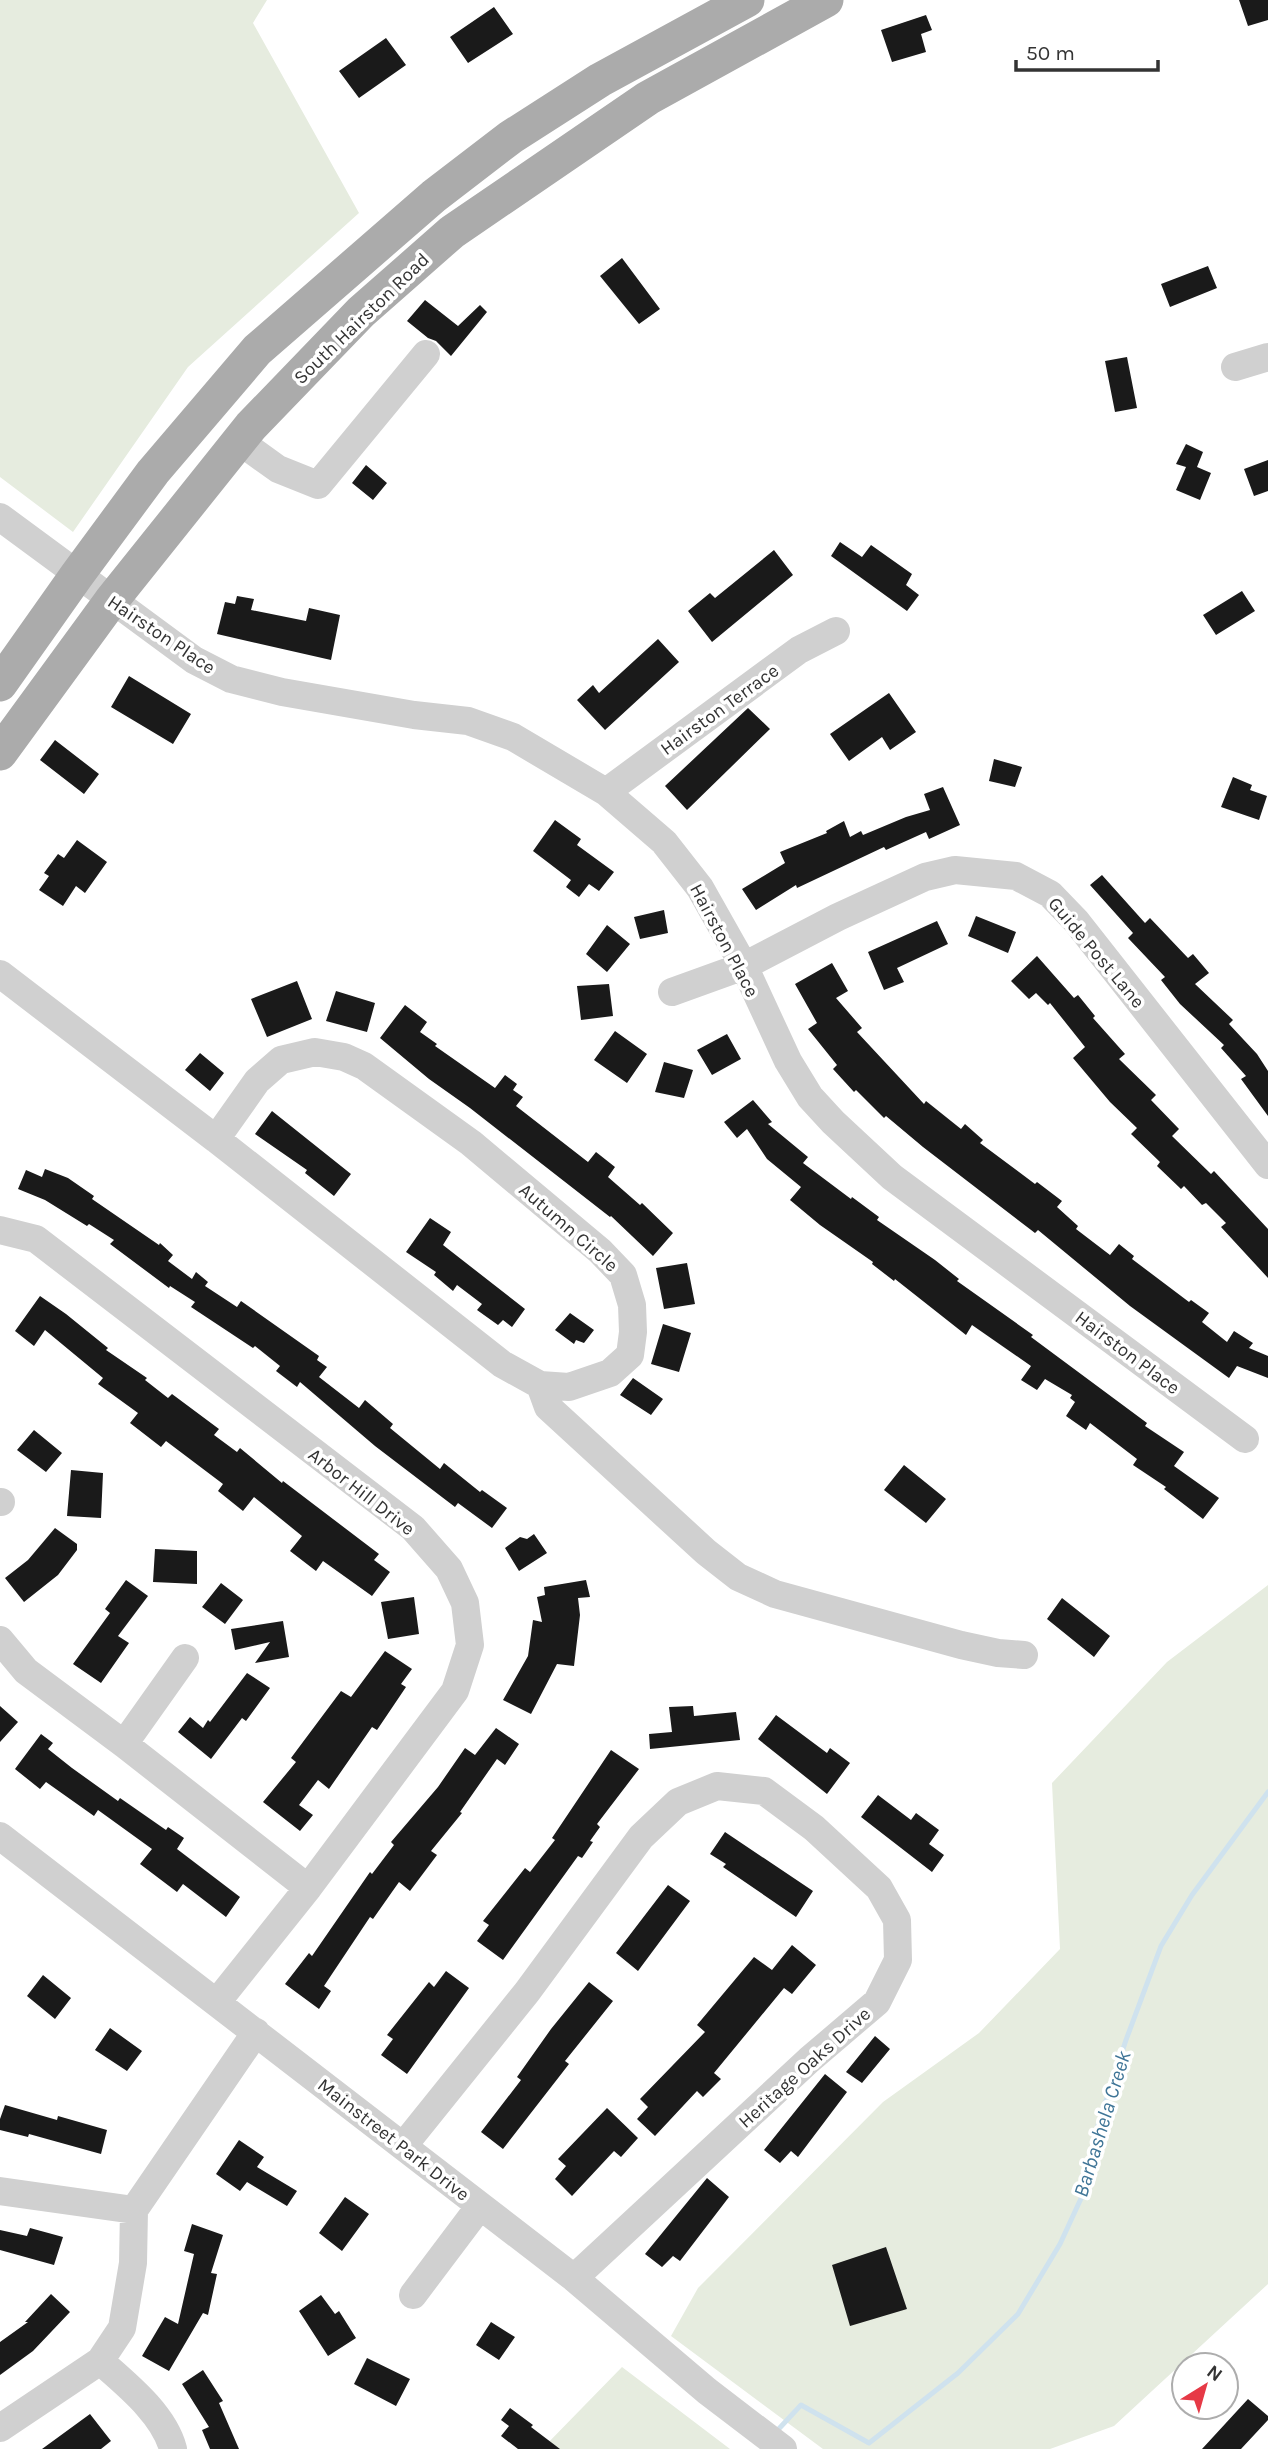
<svg xmlns="http://www.w3.org/2000/svg" width="1268" height="2449" font-family="Karla,sans-serif">
<style>
.green{fill:#e6ecdf}
.lines{fill:none;stroke-linecap:round;stroke-linejoin:round}
.stream{stroke:#cfe2ee;stroke-width:5}
.building{fill:#1a1a1a}
.minor{stroke:#d0d0d0;stroke-width:28}
.major{stroke:#ababab;stroke-width:35}
.labels{text-anchor:middle;stroke-width:7;stroke-linejoin:round;paint-order:stroke}
.street-label{font-size:19px;fill:#333;stroke:#fff}
.water-label{font-size:21px;font-style:italic;fill:#3f7597;stroke:#fff}
</style>
<rect width="100%" height="100%" fill="#fff"/>
<path class="green" d="M 0,0 L 267,0 L 253,23 L 359,213 L 188,367 L 73,532 L 0,477 Z
M 1268,1585 L 1268,2284 L 1114,2426 L 1050,2449 L 823,2449 L 671,2336 L 698,2288 L 883,2102 L 979,2033 L 1060,1949 L 1052,1783 L 1167,1662 Z
M 622,2367 L 730,2449 L 542,2449 Z"/>
<g class="lines">
<path class="stream" d="M 774,2434 L 801,2405 L 869,2443 L 958,2373 L 1018,2314 L 1060,2244 L 1084,2192 L 1095,2134 L 1126,2040 L 1161,1946 L 1192,1895 L 1268,1792"/>
</g>
<path class="building" d="M 1239,0 L 1268,0 L 1268,20 L 1248,26 Z
M 494,7 L 513,34 L 468,63 L 450,37 Z
M 926,15 L 932,30 L 921,34 L 926,52 L 892,62 L 881,30 Z
M 386,38 L 406,65 L 359,98 L 339,71 Z
M 622,258 L 660,309 L 639,324 L 600,276 Z
M 1208,266 L 1217,288 L 1170,307 L 1161,284 Z
M 425,300 L 458,326 L 480,305 L 487,312 L 451,356 L 436,341 L 428,338 L 407,321 Z
M 1127,357 L 1137,408 L 1115,412 L 1105,361 Z
M 1186,444 L 1203,452 L 1197,467 L 1211,473 L 1200,500 L 1176,490 L 1186,467 L 1176,464 Z
M 1268,460 L 1268,491 L 1254,496 L 1244,469 Z
M 366,465 L 387,483 L 373,500 L 352,483 Z
M 840,542 L 862,557 L 871,545 L 912,574 L 906,585 L 919,595 L 907,611 L 831,556 Z
M 774,550 L 793,575 L 712,642 L 688,611 L 710,593 L 715,598 Z
M 1242,591 L 1255,611 L 1216,635 L 1203,615 Z
M 237,596 L 254,599 L 251,610 L 306,621 L 309,608 L 340,615 L 331,660 L 217,634 L 225,602 L 235,604 Z
M 658,639 L 679,662 L 605,730 L 577,700 L 593,685 L 599,693 Z
M 129,676 L 191,714 L 173,744 L 111,707 Z
M 889,693 L 916,732 L 890,750 L 882,737 L 849,761 L 830,734 Z
M 748,708 L 770,729 L 687,810 L 665,786 Z
M 55,740 L 99,774 L 84,794 L 40,760 Z
M 994,759 L 1022,767 L 1015,787 L 989,781 Z
M 1233,777 L 1252,785 L 1250,790 L 1267,796 L 1259,820 L 1221,807 Z
M 943,787 L 960,825 L 929,839 L 926,832 L 886,850 L 884,847 L 797,888 L 796,885 L 756,910 L 742,889 L 785,863 L 780,852 L 827,833 L 826,831 L 844,821 L 850,837 L 861,831 L 863,835 L 906,817 L 930,810 L 924,794 Z
M 555,820 L 581,839 L 577,845 L 614,872 L 599,891 L 589,884 L 579,897 L 566,887 L 571,880 L 533,851 Z
M 77,840 L 107,862 L 85,893 L 76,886 L 63,906 L 39,890 L 49,876 L 44,873 L 58,854 L 64,858 Z
M 1102,875 L 1145,923 L 1150,918 L 1188,958 L 1193,954 L 1209,973 L 1195,984 L 1233,1020 L 1229,1024 L 1257,1054 L 1268,1071 L 1268,1116 L 1241,1079 L 1246,1076 L 1221,1048 L 1224,1045 L 1180,1004 L 1161,980 L 1165,977 L 1128,938 L 1133,933 L 1090,885 Z
M 664,910 L 668,933 L 640,939 L 634,917 Z
M 976,916 L 1016,932 L 1008,953 L 968,936 Z
M 937,921 L 948,944 L 897,968 L 904,982 L 884,990 L 868,952 Z
M 607,925 L 630,944 L 607,972 L 586,954 Z
M 1037,956 L 1074,998 L 1078,995 L 1095,1016 L 1093,1018 L 1125,1054 L 1119,1059 L 1156,1095 L 1151,1100 L 1179,1129 L 1172,1136 L 1211,1174 L 1214,1171 L 1268,1229 L 1268,1278 L 1221,1227 L 1226,1223 L 1206,1203 L 1202,1205 L 1184,1186 L 1181,1189 L 1157,1166 L 1160,1162 L 1131,1134 L 1137,1128 L 1110,1102 L 1073,1058 L 1085,1047 L 1050,1003 L 1048,1005 L 1036,993 L 1029,999 L 1011,981 Z
M 832,963 L 848,991 L 836,998 L 862,1028 L 857,1032 L 924,1104 L 926,1101 L 961,1129 L 965,1124 L 983,1140 L 980,1143 L 1035,1184 L 1037,1182 L 1062,1201 L 1057,1207 L 1078,1226 L 1076,1229 L 1110,1255 L 1119,1244 L 1134,1256 L 1132,1259 L 1189,1302 L 1191,1300 L 1209,1313 L 1202,1322 L 1227,1342 L 1234,1331 L 1253,1343 L 1249,1348 L 1268,1356 L 1268,1378 L 1237,1366 L 1229,1378 L 1130,1306 L 1038,1230 L 1035,1233 L 923,1147 L 886,1116 L 884,1118 L 856,1090 L 854,1092 L 833,1069 L 837,1065 L 808,1029 L 817,1023 L 795,984 Z
M 297,981 L 312,1019 L 267,1037 L 251,999 Z
M 609,984 L 613,1016 L 581,1020 L 577,986 Z
M 336,991 L 375,1003 L 367,1032 L 326,1021 Z
M 405,1005 L 427,1022 L 420,1032 L 437,1044 L 435,1046 L 495,1088 L 505,1075 L 517,1084 L 513,1090 L 523,1097 L 516,1106 L 588,1162 L 596,1152 L 615,1167 L 608,1177 L 640,1205 L 642,1203 L 673,1233 L 653,1256 L 611,1216 L 610,1217 L 470,1108 L 429,1079 L 380,1038 Z
M 615,1031 L 647,1054 L 627,1083 L 594,1060 Z
M 727,1034 L 741,1059 L 712,1075 L 697,1050 Z
M 200,1053 L 224,1073 L 210,1091 L 185,1070 Z
M 664,1062 L 693,1070 L 684,1098 L 655,1092 Z
M 753,1100 L 772,1122 L 768,1124 L 808,1157 L 803,1163 L 851,1199 L 852,1197 L 879,1217 L 877,1220 L 935,1260 L 959,1279 L 957,1281 L 1033,1335 L 1031,1337 L 1147,1423 L 1145,1426 L 1184,1452 L 1174,1466 L 1219,1498 L 1203,1519 L 1164,1489 L 1166,1487 L 1133,1465 L 1137,1459 L 1090,1423 L 1086,1430 L 1066,1416 L 1075,1402 L 1070,1398 L 1072,1395 L 1045,1379 L 1037,1390 L 1021,1380 L 1031,1366 L 972,1325 L 966,1335 L 895,1279 L 894,1281 L 872,1264 L 873,1262 L 820,1225 L 790,1200 L 801,1187 L 767,1159 L 747,1129 L 737,1138 L 724,1122 Z
M 272,1111 L 351,1174 L 334,1196 L 305,1173 L 307,1170 L 255,1134 Z
M 45,1169 L 68,1178 L 94,1196 L 92,1199 L 159,1245 L 160,1243 L 173,1255 L 168,1261 L 192,1279 L 196,1272 L 208,1282 L 205,1286 L 237,1307 L 241,1301 L 319,1356 L 317,1360 L 327,1367 L 319,1377 L 359,1408 L 365,1400 L 393,1424 L 390,1428 L 440,1469 L 444,1463 L 480,1492 L 482,1490 L 507,1508 L 492,1528 L 458,1503 L 455,1507 L 375,1446 L 300,1382 L 297,1387 L 276,1371 L 280,1366 L 255,1346 L 253,1348 L 191,1307 L 195,1302 L 170,1286 L 169,1288 L 110,1244 L 114,1240 L 89,1224 L 87,1226 L 45,1200 L 18,1189 L 26,1170 L 42,1177 Z
M 430,1218 L 451,1232 L 443,1245 L 525,1309 L 512,1327 L 503,1320 L 498,1325 L 477,1310 L 482,1304 L 457,1285 L 453,1291 L 434,1275 L 436,1272 L 406,1252 Z
M 687,1263 L 695,1304 L 664,1309 L 656,1268 Z
M 40,1296 L 66,1314 L 108,1348 L 106,1350 L 147,1378 L 145,1380 L 168,1398 L 172,1394 L 219,1429 L 214,1435 L 237,1452 L 240,1448 L 282,1483 L 283,1481 L 379,1554 L 374,1560 L 390,1572 L 372,1596 L 323,1561 L 316,1571 L 290,1551 L 302,1536 L 254,1497 L 243,1511 L 218,1491 L 223,1484 L 166,1441 L 161,1447 L 130,1423 L 138,1413 L 98,1384 L 103,1378 L 45,1330 L 34,1346 L 15,1331 Z
M 570,1313 L 594,1330 L 584,1343 L 576,1340 L 574,1344 L 555,1330 Z
M 663,1324 L 691,1333 L 679,1372 L 651,1364 Z
M 633,1378 L 663,1399 L 651,1415 L 620,1395 Z
M 34,1430 L 62,1453 L 46,1472 L 17,1450 Z
M 904,1465 L 946,1499 L 926,1523 L 884,1490 Z
M 71,1470 L 103,1473 L 101,1518 L 67,1516 Z
M 55,1528 L 77,1544 L 77,1550 L 58,1575 L 24,1602 L 5,1578 L 28,1560 Z
M 534,1534 L 547,1553 L 519,1571 L 505,1548 L 520,1537 L 527,1539 Z
M 155,1549 L 197,1551 L 197,1584 L 153,1582 Z
M 126,1580 L 148,1596 L 118,1636 L 129,1643 L 101,1683 L 73,1664 L 110,1613 L 105,1609 Z
M 586,1580 L 590,1597 L 578,1598 L 580,1615 L 574,1666 L 557,1664 L 531,1714 L 503,1700 L 528,1656 L 533,1620 L 542,1622 L 537,1597 L 545,1595 L 544,1587 Z
M 221,1583 L 243,1600 L 225,1624 L 202,1607 Z
M 414,1597 L 419,1634 L 388,1639 L 381,1602 Z
M 1062,1598 L 1110,1636 L 1094,1657 L 1047,1619 Z
M 283,1621 L 289,1657 L 255,1663 L 270,1642 L 235,1650 L 231,1629 Z
M 385,1651 L 412,1669 L 401,1684 L 406,1687 L 377,1730 L 372,1727 L 329,1789 L 318,1780 L 299,1805 L 313,1815 L 300,1831 L 263,1802 L 296,1762 L 291,1758 L 341,1691 L 351,1697 Z
M 247,1673 L 270,1688 L 246,1721 L 242,1718 L 211,1759 L 178,1732 L 190,1717 L 203,1728 L 208,1720 L 210,1722 Z
M 0,1706 L 18,1722 L 0,1742 Z
M 693,1706 L 694,1716 L 736,1712 L 740,1740 L 650,1749 L 649,1734 L 672,1732 L 669,1707 Z
M 776,1715 L 827,1753 L 830,1748 L 850,1763 L 827,1794 L 758,1739 Z
M 496,1728 L 519,1744 L 505,1765 L 497,1759 L 460,1812 L 462,1813 L 431,1851 L 437,1855 L 410,1891 L 399,1882 L 373,1919 L 370,1917 L 324,1986 L 331,1991 L 319,2009 L 285,1984 L 309,1953 L 312,1956 L 370,1872 L 372,1874 L 394,1845 L 391,1842 L 438,1787 L 465,1748 L 475,1755 Z
M 41,1734 L 53,1743 L 48,1749 L 72,1768 L 118,1801 L 120,1798 L 166,1830 L 168,1827 L 184,1838 L 177,1849 L 240,1897 L 226,1917 L 183,1884 L 177,1892 L 140,1864 L 152,1849 L 98,1810 L 94,1816 L 46,1782 L 40,1789 L 15,1769 Z
M 611,1750 L 639,1769 L 597,1824 L 600,1827 L 590,1841 L 593,1842 L 582,1858 L 578,1856 L 503,1960 L 477,1941 L 489,1925 L 483,1921 L 525,1868 L 530,1872 L 555,1840 L 552,1838 Z
M 878,1795 L 911,1820 L 916,1813 L 939,1830 L 929,1844 L 944,1855 L 932,1872 L 861,1817 Z
M 725,1832 L 813,1891 L 796,1917 L 723,1867 L 726,1864 L 710,1854 Z
M 668,1885 L 690,1901 L 638,1971 L 616,1953 Z
M 792,1945 L 816,1965 L 792,1994 L 784,1988 L 714,2073 L 721,2079 L 703,2097 L 697,2091 L 655,2136 L 637,2119 L 648,2107 L 640,2099 L 705,2032 L 697,2025 L 754,1957 L 772,1970 Z
M 446,1971 L 469,1988 L 407,2074 L 381,2055 L 393,2039 L 387,2035 L 429,1982 L 434,1987 Z
M 43,1975 L 71,1998 L 55,2019 L 27,1996 Z
M 589,1982 L 613,2001 L 565,2061 L 569,2064 L 503,2149 L 481,2132 L 521,2080 L 517,2077 L 551,2029 Z
M 110,2028 L 142,2051 L 127,2071 L 95,2050 Z
M 875,2036 L 890,2049 L 862,2083 L 846,2072 Z
M 825,2074 L 847,2092 L 798,2157 L 791,2151 L 780,2163 L 764,2150 Z
M 5,2105 L 57,2120 L 58,2116 L 107,2130 L 101,2154 L 29,2134 L 28,2137 L 0,2130 L 0,2119 Z
M 607,2108 L 638,2138 L 621,2157 L 614,2151 L 572,2196 L 555,2179 L 566,2166 L 558,2159 Z
M 239,2140 L 264,2157 L 257,2167 L 297,2191 L 287,2206 L 247,2182 L 240,2191 L 216,2174 Z
M 707,2178 L 729,2197 L 680,2261 L 673,2256 L 662,2267 L 645,2254 Z
M 345,2197 L 369,2214 L 342,2251 L 319,2233 Z
M 192,2224 L 223,2235 L 211,2273 L 217,2274 L 208,2315 L 203,2313 L 169,2371 L 142,2356 L 165,2317 L 178,2324 L 194,2254 L 184,2251 Z
M 30,2228 L 63,2237 L 54,2265 L 0,2250 L 0,2230 L 27,2236 Z
M 886,2247 L 907,2309 L 850,2326 L 832,2265 Z
M 51,2294 L 70,2312 L 33,2351 L 0,2375 L 0,2342 L 28,2322 L 25,2322 Z
M 321,2295 L 335,2314 L 339,2311 L 356,2338 L 328,2356 L 299,2311 Z
M 491,2322 L 515,2337 L 499,2360 L 476,2345 Z
M 367,2358 L 410,2379 L 396,2406 L 354,2384 Z
M 203,2370 L 223,2401 L 219,2403 L 239,2449 L 210,2449 L 202,2430 L 209,2427 L 182,2384 Z
M 1248,2399 L 1268,2416 L 1268,2420 L 1241,2449 L 1202,2449 Z
M 510,2408 L 533,2425 L 531,2427 L 560,2449 L 518,2449 L 501,2436 L 509,2426 L 501,2420 Z
M 90,2414 L 111,2441 L 101,2449 L 42,2449 Z"/>
<g class="lines">
<path class="minor" d="M 1235,367 L 1268,357
M 239,441 L 278,469 L 318,485 L 426,354
M 0,517 L 194,660 L 231,679 L 282,692 L 414,715 L 468,721 L 513,737 L 606,792 L 664,842 L 700,888 L 744,966 L 788,1061 L 810,1097 L 833,1122 L 892,1177 L 1245,1439
M 606,792 L 799,650 L 836,631
M 0,974 L 216,1139
M 672,992 L 744,966 L 838,917 L 925,877 L 955,870 L 1016,876 L 1050,894 L 1076,921 L 1268,1165
M 315,1052 L 344,1057 L 364,1066 L 471,1143 L 600,1251 L 623,1275 L 632,1305 L 633,1332 L 630,1355 L 610,1373 L 569,1387 L 540,1385 L 502,1364 L 216,1139 L 257,1081 L 281,1060 Z
M 0,1230 L 36,1239 L 413,1528 L 449,1569 L 465,1603 L 470,1645 L 455,1691 L 308,1888 L 217,2002
M 540,1385 L 548,1407 L 706,1552 L 738,1577 L 775,1594 L 961,1645 L 998,1653 L 1024,1655
M 0,1502 L 1,1502
M 0,1640 L 26,1671 L 124,1744 L 308,1888
M 124,1744 L 185,1658
M 0,1836 L 574,2278 L 707,2391 L 783,2449
M 404,2145 L 527,1992 L 641,1837 L 678,1802 L 717,1786 L 764,1791 L 814,1828 L 879,1888 L 897,1920 L 898,1960 L 877,2002 L 809,2060 L 574,2278
M 0,2191 L 134,2210
M 413,2295 L 480,2206
M 100,2361 C 126,2384 164,2414 173,2449
M 0,2428 L 100,2361 L 122,2328 L 133,2263 L 134,2210 L 256,2032"/>
<path class="major" d="M 0,684 L 77,575 L 153,472 L 257,350 L 434,196 L 511,137 L 600,80 L 747,0
M 0,753 L 111,601 L 251,426 L 361,312 L 452,232 L 648,98 L 826,0"/>
</g>
<g class="labels">
<g class="street-label">
<text transform="translate(361 318) rotate(-44)" y="7">South Hairston Road</text>
<text transform="translate(162 634) rotate(34)" y="7">Hairston Place</text>
<text transform="translate(719 709) rotate(-36)" y="7">Hairston Terrace</text>
<text transform="translate(725 940) rotate(62)" y="7">Hairston Place</text>
<text transform="translate(1097 952) rotate(50)" y="7">Guide Post Lane</text>
<text transform="translate(569 1227) rotate(41)" y="7">Autumn Circle</text>
<text transform="translate(1128 1352) rotate(37)" y="7">Hairston Place</text>
<text transform="translate(362 1491) rotate(38)" y="7">Arbor Hill Drive</text>
<text transform="translate(804 2067) rotate(-42)" y="7">Heritage Oaks Drive</text>
<text transform="translate(394 2139) rotate(38)" y="7">Mainstreet Park Drive</text>
</g>
<g class="water-label">
<text transform="translate(1102 2124) rotate(-73)" y="7">Barbashela Creek</text>
</g>
</g>
<g transform="translate(1205 2386) rotate(37)"><circle r="33" fill="#ffffff" stroke="#adadad" stroke-width="2"/>
<path d="M0-5L12 26L0 18L-12 26Z" fill="#e63946"/>
<text y="-10" font-size="19" font-weight="bold" text-anchor="middle" fill="#333333">N</text>
</g>
<path d="M1016 60v10h142v-10" fill="none" stroke="#333333" stroke-width="3.5"/>
<text x="1026" y="60" font-size="21" fill="#333333" stroke="#ffffff" stroke-width="5" paint-order="stroke">50 m</text>
</svg>
